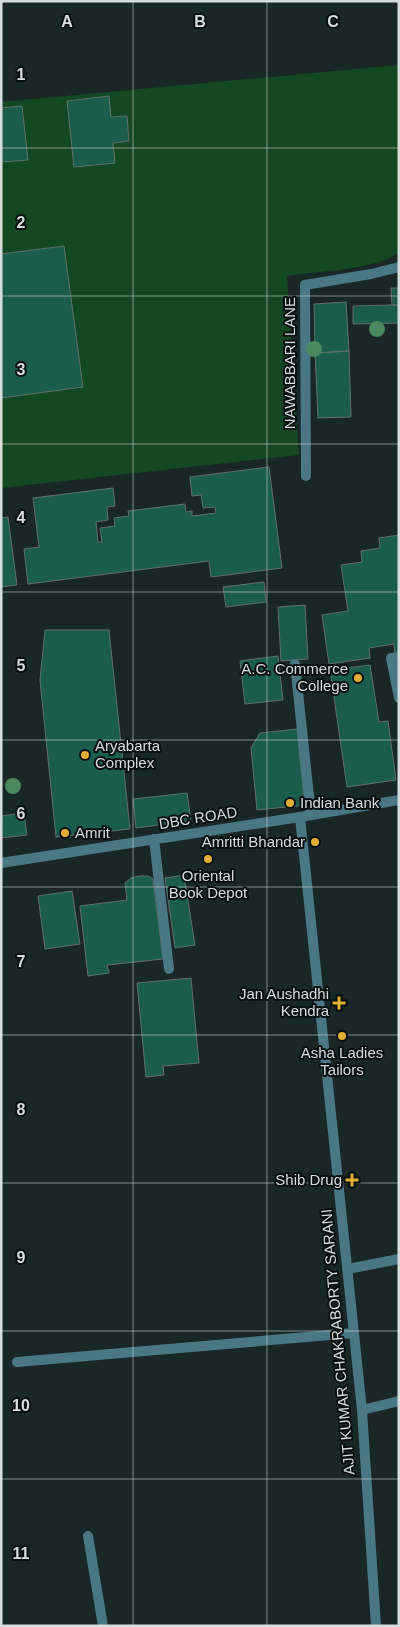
<svg xmlns="http://www.w3.org/2000/svg" width="400" height="1627" font-family="Helvetica,sans-serif">
<style>
.green{fill:#134823}
.building{fill:#1b5d4c;stroke:#626f6a}
.lines{fill:none;stroke-linecap:round;stroke-linejoin:round}
.service{stroke:#497784;stroke-width:10}
.minor{stroke:#497784;stroke-width:10}
.tertiary{stroke:#497784;stroke-width:10}
.tree{fill:#49895d}
.grid{fill:none;stroke:#d5dddd;stroke-width:1;stroke-opacity:0.55}
.poi-dot{fill:#e4ae35;stroke:#090f0f;stroke-width:2}
.labels{text-anchor:middle;stroke-width:4;stroke-linejoin:round;paint-order:stroke}
.street-label{font-size:15px;fill:#d5dddd;stroke:#090f0f}
.poi-label{font-size:15px;fill:#d5dddd;stroke:#090f0f;text-anchor:end}
.grid-label{font-size:16px;text-anchor:middle;font-weight:bold;fill:#d5dddd;stroke:#090f0f;stroke-width:4;stroke-linejoin:round;paint-order:stroke}
</style>
<rect width="100%" height="100%" fill="#1a2727"/>
<path class="green" d="M 399,65 L 399,252 C 383,269 312,272 287,276 L 299,455 L 1,488 L 1,102 Z"/>
<path class="building" d="M 109,96 L 111,117 L 127,116 L 129,141 L 113,143 L 115,163 L 74,167 L 67,101 Z
M 22,106 L 28,160 L 1,162 L 1,108 Z
M 64,246 L 83,387 L 1,398 L 1,254 Z
M 391,288 L 399,288 L 399,305 L 392,305 Z
M 346,302 L 349,351 L 315,353 L 314,304 Z
M 392,305 L 399,305 L 399,323 L 353,324 L 353,306 Z
M 349,351 L 351,417 L 318,418 L 315,353 Z
M 269,467 L 282,568 L 211,577 L 209,561 L 28,584 L 24,549 L 39,547 L 33,498 L 113,488 L 115,506 L 107,507 L 108,520 L 96,522 L 98,542 L 102,542 L 100,528 L 115,526 L 114,518 L 129,516 L 128,511 L 185,504 L 186,512 L 192,511 L 192,516 L 216,513 L 215,507 L 203,508 L 201,495 L 192,496 L 190,477 Z
M 8,517 L 17,585 L 1,587 L 1,518 Z
M 399,535 L 399,669 L 397,669 L 394,644 L 369,648 L 370,658 L 329,664 L 322,615 L 348,611 L 341,565 L 362,562 L 361,551 L 380,548 L 379,538 Z
M 264,582 L 266,602 L 226,607 L 223,587 Z
M 305,605 L 308,659 L 281,661 L 278,607 Z
M 45,630 L 109,630 L 130,829 L 56,837 L 40,680 Z
M 278,656 L 283,700 L 245,704 L 240,661 Z
M 370,665 L 379,722 L 388,721 L 396,780 L 347,787 L 330,670 Z
M 297,729 L 305,805 L 257,810 L 251,748 L 260,733 Z
M 187,793 L 191,821 L 136,828 L 133,799 Z
M 24,813 L 27,835 L 1,838 L 1,816 Z
M 184,875 L 195,945 L 175,948 L 165,878 Z
M 139,876 L 148,876 L 153,879 L 163,959 L 107,965 L 109,973 L 88,976 L 80,906 L 127,900 L 125,883 L 131,878 Z
M 72,891 L 80,944 L 45,949 L 38,896 Z
M 191,978 L 199,1063 L 163,1066 L 164,1075 L 146,1077 L 137,983 Z"/>
<g class="lines">
<path class="service" d="M 399,657 L 391,658 L 399,698
M 295,664 L 311,815
M 88,1536 L 103,1626"/>
<path class="minor" d="M 306,476 L 305,285 L 371,274 L 399,267
M 300,817 L 362,1410 L 376,1626
M 154,839 L 169,969
M 348,1269 L 399,1259
M 17,1362 L 354,1333
M 362,1410 L 399,1401"/>
<path class="tertiary" d="M 1,863 L 300,817 L 399,800"/>
</g>
<g class="tree">
<circle cx="377" cy="329" r="8"/>
<circle cx="314" cy="349" r="8"/>
<circle cx="13" cy="786" r="8"/>
</g>
<path class="grid" d="M 133,1 L 133,1626M 267,1 L 267,1626M 1,148 L 399,148M 1,296 L 399,296M 1,444 L 399,444M 1,592 L 399,592M 1,740 L 399,740M 1,887 L 399,887M 1,1035 L 399,1035M 1,1183 L 399,1183M 1,1331 L 399,1331M 1,1479 L 399,1479"/>
<g class="poi-dot">
<circle cx="358" cy="678" r="5"/>
<circle cx="85" cy="755" r="5"/>
<circle cx="290" cy="803" r="5"/>
<circle cx="65" cy="833" r="5"/>
<circle cx="315" cy="842" r="5"/>
<circle cx="208" cy="859" r="5"/>
<path d="M336.5 995.5h5v5h5v5h-5v5h-5v-5h-5v-5h5z"/>
<circle cx="342" cy="1036" r="5"/>
<path d="M349.5 1172.5h5v5h5v5h-5v5h-5v-5h-5v-5h5z"/>
</g>
<g class="labels">
<g class="street-label">
<text transform="translate(290 363) rotate(-90)" y="5">NAWABBARI LANE</text>
<text transform="translate(198 818) rotate(-9)" y="5">DBC ROAD</text>
<text transform="translate(338 1342) rotate(-95)" y="5">AJIT KUMAR CHAKRABORTY SARANI</text>
</g>
<g class="poi-label">
<text x="348" y="674">A.C. Commerce<tspan x="348" dy="17">College</tspan></text>
<text x="95" y="751" text-anchor="start">Aryabarta<tspan x="95" dy="17">Complex</tspan></text>
<text x="300" y="808" text-anchor="start">Indian Bank</text>
<text x="75" y="838" text-anchor="start">Amrit</text>
<text x="305" y="847">Amritti Bhandar</text>
<text x="208" y="881" text-anchor="middle">Oriental<tspan x="208" dy="17">Book Depot</tspan></text>
<text x="329" y="999">Jan Aushadhi<tspan x="329" dy="17">Kendra</tspan></text>
<text x="342" y="1058" text-anchor="middle">Asha Ladies<tspan x="342" dy="17">Tailors</tspan></text>
<text x="342" y="1185">Shib Drug</text>
</g>
</g>
<g class="grid-label">
<text x="67" y="27">A</text>
<text x="200" y="27">B</text>
<text x="333" y="27">C</text>
<text x="21" y="80">1</text>
<text x="21" y="228">2</text>
<text x="21" y="375">3</text>
<text x="21" y="523">4</text>
<text x="21" y="671">5</text>
<text x="21" y="819">6</text>
<text x="21" y="967">7</text>
<text x="21" y="1115">8</text>
<text x="21" y="1263">9</text>
<text x="21" y="1411">10</text>
<text x="21" y="1559">11</text>
</g>
<rect width="400" height="1627" fill="none" stroke="#d5dddd" stroke-width="5"/>
</svg>
